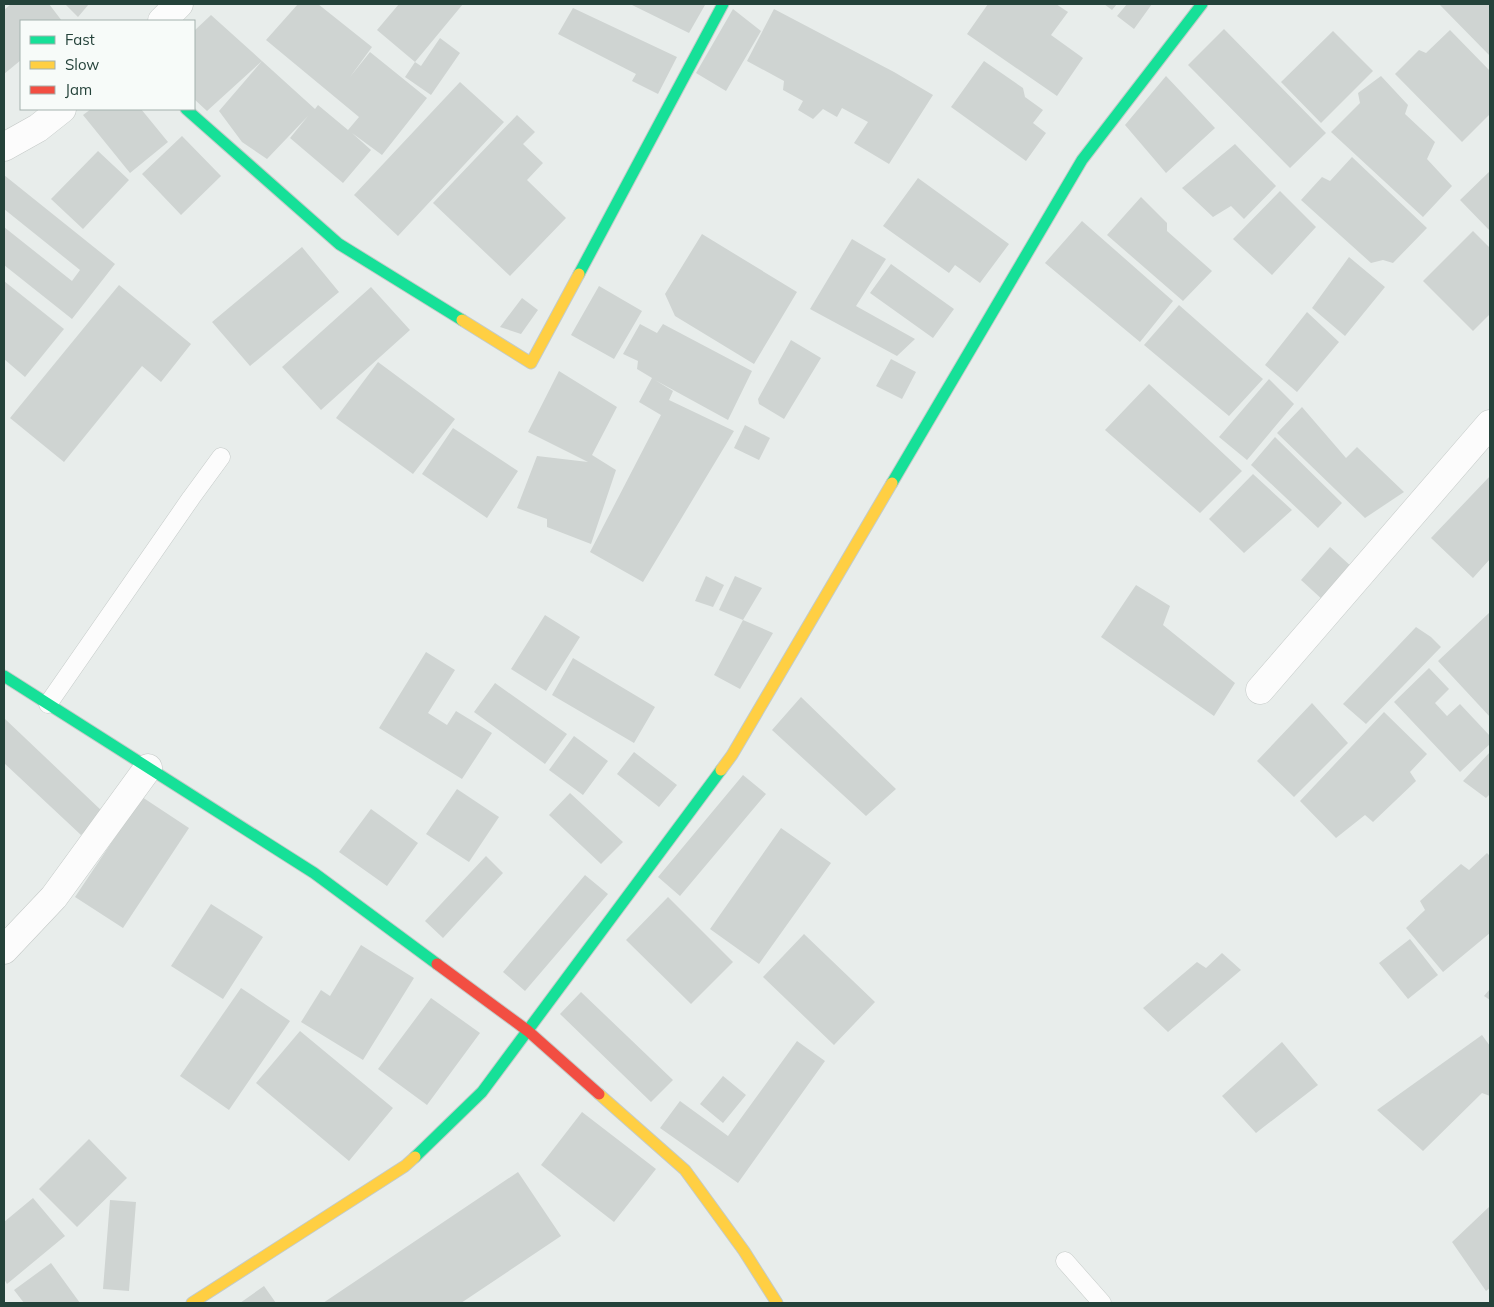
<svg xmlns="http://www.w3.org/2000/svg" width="1494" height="1307" font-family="Mulish,sans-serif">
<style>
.building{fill:#cfd4d2}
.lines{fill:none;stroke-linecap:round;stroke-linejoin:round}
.lane-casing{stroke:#c5cac8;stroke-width:19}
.street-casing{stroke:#c5cac8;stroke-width:29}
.fast-casing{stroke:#c3cbc8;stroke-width:13}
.slow-casing{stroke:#c3cbc8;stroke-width:13}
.jam-casing{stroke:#c3cbc8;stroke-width:13}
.lane{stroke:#fcfcfc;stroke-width:18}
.street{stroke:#fcfcfc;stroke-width:28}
.fast{stroke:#16e098;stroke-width:11}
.slow{stroke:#ffcf43;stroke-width:11}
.jam{stroke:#f24e42;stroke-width:11}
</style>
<rect width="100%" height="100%" fill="#e8edeb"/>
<path class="building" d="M 11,4 L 49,4 L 62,21 L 21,21 L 21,60 L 4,74 L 4,10 Z
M 65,4 L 89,4 L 78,17 Z
M 298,4 L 318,4 L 372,47 L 350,77 L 370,52 L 427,98 L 382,155 L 352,133 L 371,150 L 343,183 L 290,138 L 308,116 L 267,159 L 242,142 L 219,111 L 262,61 L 207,111 L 194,99 L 194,31 L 211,15 L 262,61 L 315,109 L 318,105 L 348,130 L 359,117 L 266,40 Z
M 399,4 L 463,4 L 415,62 L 421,66 L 440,38 L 460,53 L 431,95 L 405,77 L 415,62 L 377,30 Z
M 630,4 L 702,4 L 705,5 L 689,33 Z
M 988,4 L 1056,4 L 1068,12 L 1051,35 L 1083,58 L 1057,96 L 967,34 Z
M 1104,4 L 1117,4 L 1112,10 Z
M 1127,4 L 1152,4 L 1134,29 L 1117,16 Z
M 1439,4 L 1490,4 L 1490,56 Z
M 573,8 L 677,57 L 658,94 L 632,81 L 636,74 L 558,34 Z
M 733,9 L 761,31 L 726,91 L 696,73 Z
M 774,9 L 894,72 L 933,95 L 889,164 L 854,143 L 868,122 L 842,108 L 837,117 L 823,109 L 813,119 L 798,110 L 803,101 L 783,90 L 784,81 L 747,61 Z
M 1224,29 L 1326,133 L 1290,168 L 1188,65 Z
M 1450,30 L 1490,71 L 1490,114 L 1462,142 L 1395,74 L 1419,50 L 1426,53 Z
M 1333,31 L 1373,71 L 1321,123 L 1281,82 Z
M 984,61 L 1023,88 L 1025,97 L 1043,110 L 1033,123 L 1046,133 L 1026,161 L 951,107 Z
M 1166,76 L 1215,128 L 1166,173 L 1125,125 Z
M 1381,76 L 1408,105 L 1405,114 L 1435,142 L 1427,159 L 1452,186 L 1423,217 L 1331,132 L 1360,103 L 1358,93 Z
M 460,82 L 504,122 L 398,236 L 354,195 Z
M 91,109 L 141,109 L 168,142 L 130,173 L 83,115 Z
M 517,115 L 535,132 L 523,144 L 543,163 L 527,180 L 566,218 L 510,276 L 433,203 Z
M 182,136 L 221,176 L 181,215 L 142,174 Z
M 1235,144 L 1276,186 L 1244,219 L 1231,206 L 1213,217 L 1182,188 Z
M 98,151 L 129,180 L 83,229 L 51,199 Z
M 1352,157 L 1427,228 L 1393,263 L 1383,260 L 1371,263 L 1301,200 L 1322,177 L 1330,181 Z
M 1490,171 L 1490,231 L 1460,200 Z
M 4,175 L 115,264 L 72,319 L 4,265 L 4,227 L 72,281 L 80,270 L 4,209 Z
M 918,178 L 1009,244 L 980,283 L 955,265 L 949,273 L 883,226 Z
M 1280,191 L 1316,227 L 1272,275 L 1233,239 Z
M 1141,197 L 1167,223 L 1167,231 L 1212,271 L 1183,301 L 1107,235 Z
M 1082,221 L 1173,301 L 1140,342 L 1045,263 Z
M 1473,231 L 1490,248 L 1490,314 L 1473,331 L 1423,281 Z
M 702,234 L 797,292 L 754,364 L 675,316 L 665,294 Z
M 852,239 L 886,259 L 856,306 L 915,339 L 897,356 L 810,309 Z
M 302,247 L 339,292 L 250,366 L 212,322 Z
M 1349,257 L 1385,287 L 1345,336 L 1312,308 Z
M 891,264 L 954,309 L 933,338 L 870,293 Z
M 4,281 L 64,329 L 25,377 L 4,359 Z
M 119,285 L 191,344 L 161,382 L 142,366 L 64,462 L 10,418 Z
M 599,286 L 642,311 L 614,359 L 571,335 Z
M 371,287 L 410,330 L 321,410 L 282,367 Z
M 522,298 L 538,310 L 521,334 L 500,327 Z
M 1179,305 L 1263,379 L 1229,416 L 1144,345 Z
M 1307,312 L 1339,342 L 1297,392 L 1265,365 Z
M 640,324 L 657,333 L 663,324 L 752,371 L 728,420 L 655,380 L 673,391 L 669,400 L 734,431 L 643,582 L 590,552 L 661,415 L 639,402 L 652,378 L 637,369 L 638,361 L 623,354 Z
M 791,340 L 821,358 L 784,419 L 759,404 L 758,399 Z
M 891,359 L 916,372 L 902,399 L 876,386 Z
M 378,362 L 455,419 L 413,474 L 336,418 Z
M 559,371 L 617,407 L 592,455 L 616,470 L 591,544 L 547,527 L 547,519 L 517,508 L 537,456 L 588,462 L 528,432 Z
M 1269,379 L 1294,404 L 1247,460 L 1219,437 Z
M 1149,384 L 1242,471 L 1200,513 L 1105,430 Z
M 1302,407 L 1346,458 L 1357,447 L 1404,492 L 1365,518 L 1277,433 Z
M 745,425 L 770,438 L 759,460 L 734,448 Z
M 453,428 L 518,471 L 487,518 L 422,474 Z
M 1275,437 L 1342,503 L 1318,528 L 1251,465 Z
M 1253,474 L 1292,510 L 1244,553 L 1209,519 Z
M 1490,476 L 1490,559 L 1473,578 L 1431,538 Z
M 1330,547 L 1353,568 L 1324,601 L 1301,580 Z
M 706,576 L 724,585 L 713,607 L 695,601 Z
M 735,576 L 762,588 L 743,620 L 719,610 Z
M 1136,585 L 1170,606 L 1163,625 L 1235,683 L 1214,716 L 1101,637 Z
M 1490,612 L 1490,717 L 1438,661 Z
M 545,615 L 580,637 L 546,691 L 511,669 Z
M 743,620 L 773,633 L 740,689 L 714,675 Z
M 1416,627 L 1431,637 L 1441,647 L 1366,724 L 1343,704 Z
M 426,652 L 455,670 L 428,713 L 447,725 L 456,711 L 492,733 L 462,779 L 379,728 Z
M 573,658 L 655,707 L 634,743 L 552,695 Z
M 1429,668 L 1449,689 L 1435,703 L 1447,716 L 1460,704 L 1490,736 L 1490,744 L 1460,772 L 1394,702 Z
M 495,683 L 567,734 L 545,764 L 474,712 Z
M 801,697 L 896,789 L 866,816 L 772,730 Z
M 1312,703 L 1348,743 L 1294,797 L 1257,761 Z
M 1384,712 L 1427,754 L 1410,772 L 1416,781 L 1373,822 L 1365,815 L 1336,838 L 1300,801 Z
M 4,718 L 103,812 L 81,835 L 4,763 Z
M 574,736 L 608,761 L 583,795 L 549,770 Z
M 634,752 L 677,785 L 659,807 L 617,774 Z
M 1490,752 L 1490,794 L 1486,798 L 1463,781 Z
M 743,775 L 766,794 L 680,896 L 658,877 Z
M 457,789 L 499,817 L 469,862 L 426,834 Z
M 570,793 L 623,842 L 601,864 L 549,815 Z
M 142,797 L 189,828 L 123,928 L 75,897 Z
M 371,809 L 418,843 L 387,886 L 339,852 Z
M 781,828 L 831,863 L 759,964 L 710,929 Z
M 1487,853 L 1490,856 L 1490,933 L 1443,972 L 1406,928 L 1425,910 L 1420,901 L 1461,864 L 1469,870 Z
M 486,856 L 503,873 L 443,938 L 425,921 Z
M 585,875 L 608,894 L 525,991 L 503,972 Z
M 668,897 L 733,962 L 691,1004 L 626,940 Z
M 211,904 L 263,937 L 223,999 L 171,966 Z
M 804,934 L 875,1002 L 834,1045 L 763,977 Z
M 1410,939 L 1438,975 L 1408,999 L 1379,963 Z
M 361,945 L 414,978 L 363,1060 L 301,1022 L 321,990 L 330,996 Z
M 1222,953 L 1241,970 L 1168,1032 L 1143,1008 L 1197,962 L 1206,968 Z
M 241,988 L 290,1021 L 229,1110 L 180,1076 Z
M 1490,989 L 1490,1000 L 1484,996 Z
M 581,992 L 673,1080 L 651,1102 L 560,1014 Z
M 431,998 L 480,1033 L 427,1105 L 378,1069 Z
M 300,1031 L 393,1108 L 349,1161 L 256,1083 Z
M 1482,1035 L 1490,1046 L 1490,1096 L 1482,1093 L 1423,1151 L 1377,1110 Z
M 797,1041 L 825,1061 L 738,1183 L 660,1128 L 680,1101 L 728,1136 Z
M 1282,1042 L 1318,1085 L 1256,1133 L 1222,1096 Z
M 723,1076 L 746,1095 L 723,1123 L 700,1104 Z
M 582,1112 L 656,1169 L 614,1222 L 541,1165 Z
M 89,1139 L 127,1178 L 77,1227 L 39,1189 Z
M 518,1172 L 561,1236 L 461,1303 L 323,1303 Z
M 33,1198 L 65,1236 L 7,1284 L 4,1279 L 4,1222 Z
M 110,1200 L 136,1202 L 129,1291 L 103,1289 Z
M 1490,1206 L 1490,1288 L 1486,1291 L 1452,1242 Z
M 51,1263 L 80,1303 L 24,1303 L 14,1290 Z
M 264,1286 L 276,1303 L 240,1303 Z"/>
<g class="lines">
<defs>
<path id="lane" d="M 48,704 L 191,498 L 221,457
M 1065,1261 L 1102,1303"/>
<path id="street" d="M 162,21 L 179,4
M 4,147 L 38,128 L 62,109
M 1260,690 L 1490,424
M 4,950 L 54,897 L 148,768"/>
<path id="fast" d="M 186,109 L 339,244 L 462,320
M 579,274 L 723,4
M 892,483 L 1082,160 L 1202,4
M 4,676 L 314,873 L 437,964
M 415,1157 L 482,1092 L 721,770"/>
<path id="slow" d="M 462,320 L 531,363 L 579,274
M 721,770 L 732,755 L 892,483
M 599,1094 L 685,1170 L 744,1251 L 777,1303
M 192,1303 L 405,1166 L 415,1157"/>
<path id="jam" d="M 437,964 L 528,1031 L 599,1094"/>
</defs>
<use href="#lane" class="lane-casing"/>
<use href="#street" class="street-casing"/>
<use href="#fast" class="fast-casing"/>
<use href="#slow" class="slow-casing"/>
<use href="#jam" class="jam-casing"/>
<use href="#lane" class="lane"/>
<use href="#street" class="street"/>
<use href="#fast" class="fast"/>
<use href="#slow" class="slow"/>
<use href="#jam" class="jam"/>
</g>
<rect width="1494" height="1307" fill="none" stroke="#24423a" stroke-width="10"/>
<rect x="20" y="20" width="175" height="90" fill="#f7fbf9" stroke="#a3b1ad"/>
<rect x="30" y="36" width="25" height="8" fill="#16e098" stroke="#a3b1ad"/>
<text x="65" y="45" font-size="15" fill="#24423a">Fast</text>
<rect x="30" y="61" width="25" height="8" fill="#ffcf43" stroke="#a3b1ad"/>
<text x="65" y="70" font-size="15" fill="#24423a">Slow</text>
<rect x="30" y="86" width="25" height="8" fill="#f24e42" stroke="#a3b1ad"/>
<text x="65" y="95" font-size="15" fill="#24423a">Jam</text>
</svg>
